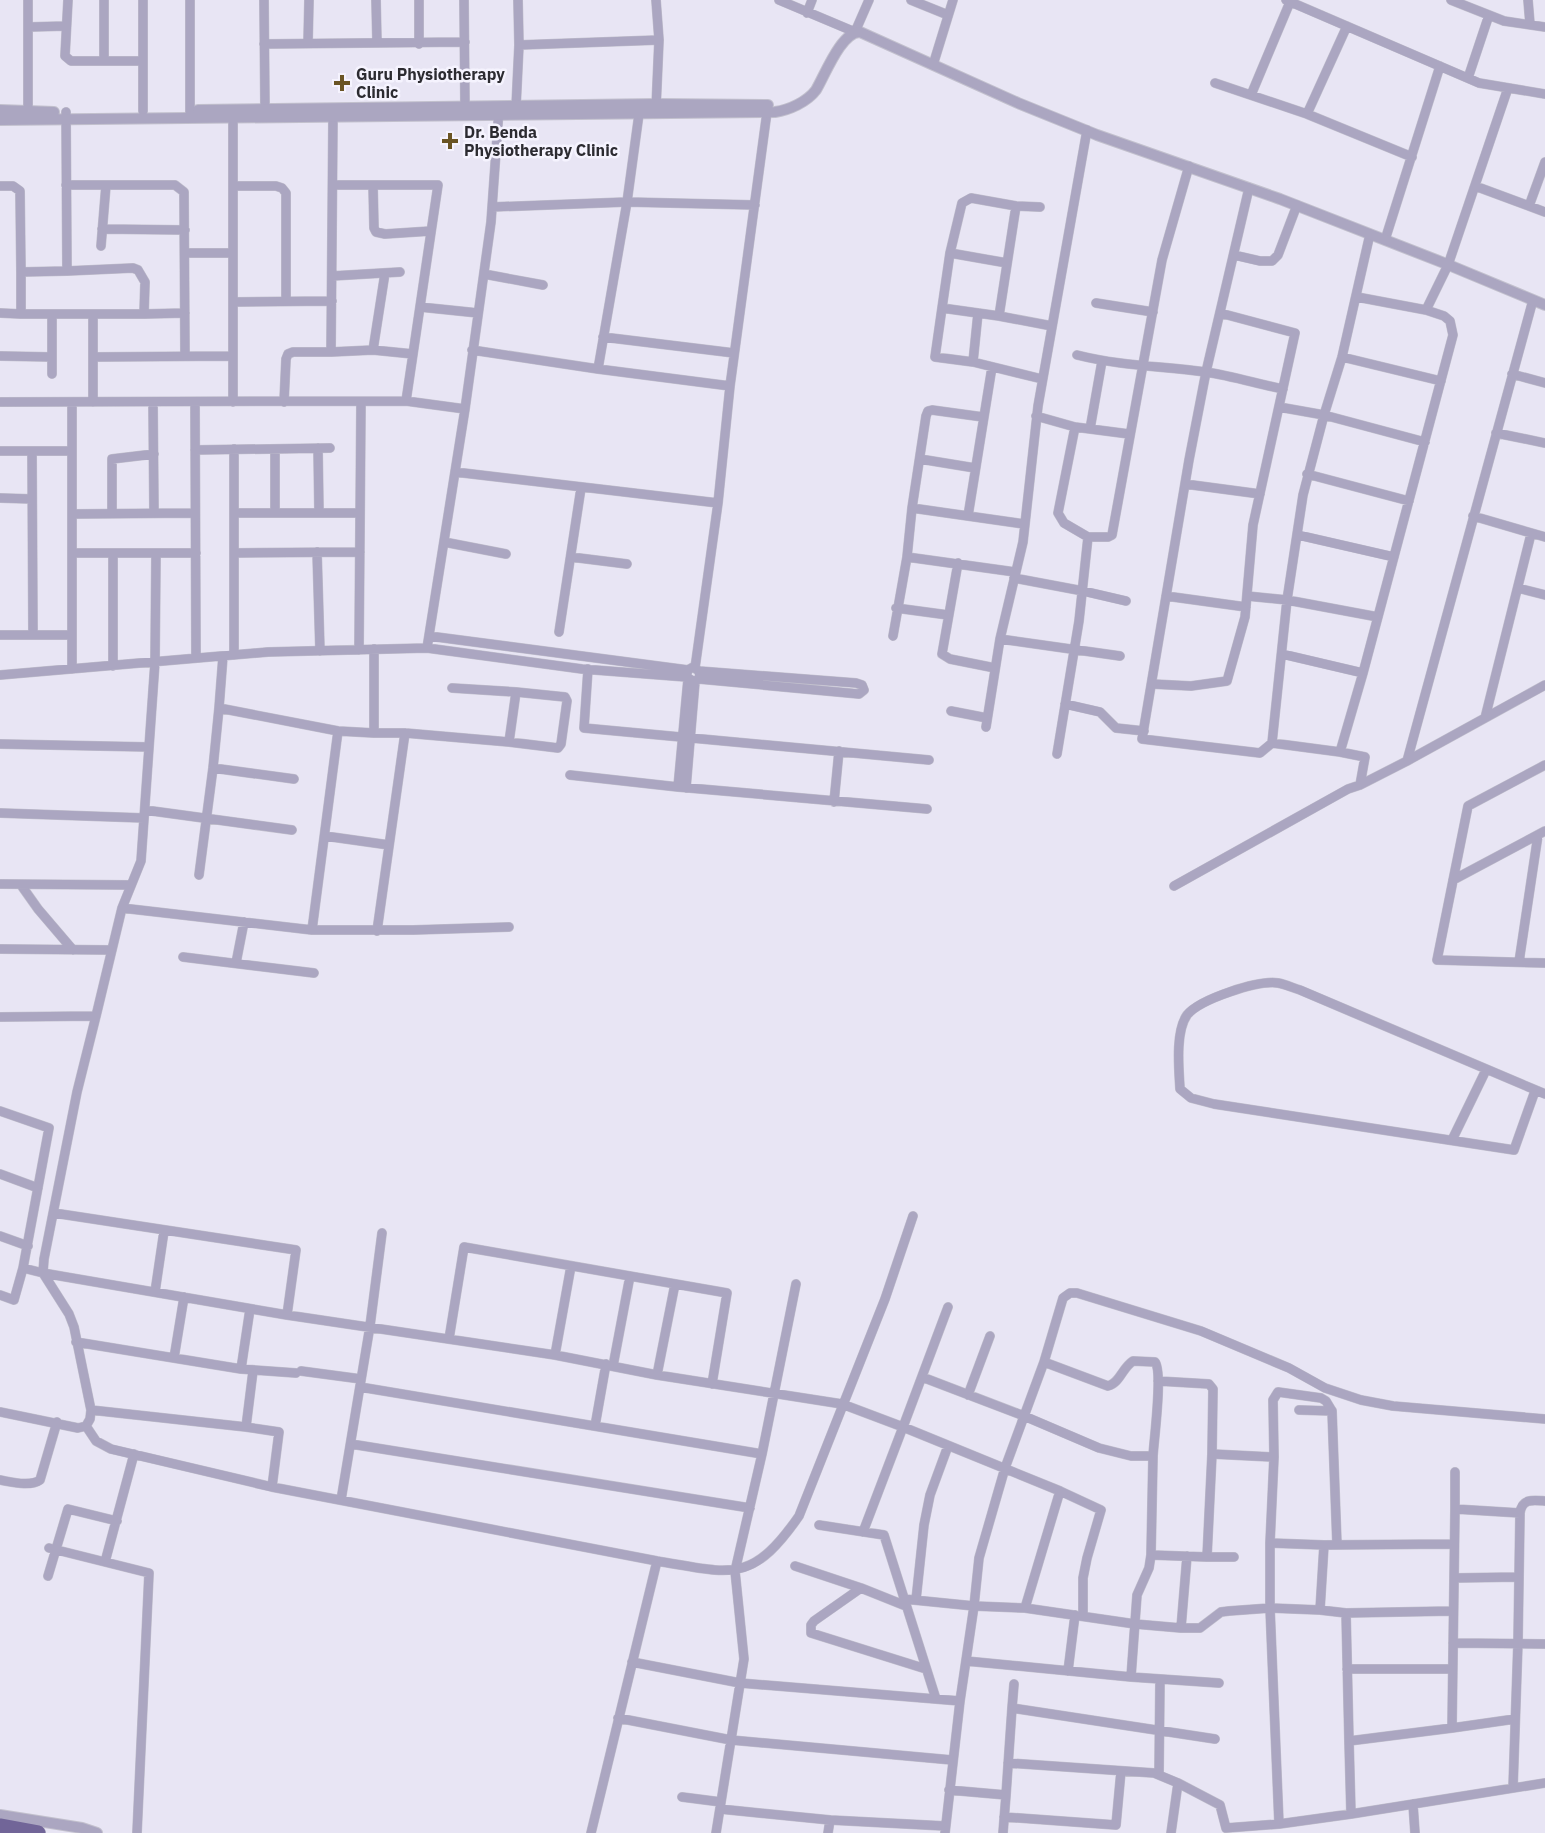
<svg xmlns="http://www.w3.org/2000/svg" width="1545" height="1833" font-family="'IBM Plex Sans',sans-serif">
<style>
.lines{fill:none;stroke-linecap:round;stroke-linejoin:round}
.minor-casing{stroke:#c2c0cd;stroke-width:10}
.tertiary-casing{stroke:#c2c0cd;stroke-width:12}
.trunk-casing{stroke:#c2c0cd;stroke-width:16}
.minor{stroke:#aba6c1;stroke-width:9}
.tertiary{stroke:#aba6c1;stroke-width:10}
.trunk{stroke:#716598;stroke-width:15}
.poi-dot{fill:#6a5424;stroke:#f5f3fe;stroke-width:2}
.labels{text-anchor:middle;stroke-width:5;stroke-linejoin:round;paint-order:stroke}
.poi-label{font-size:16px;font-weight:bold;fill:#2c2b31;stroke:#f5f3fe;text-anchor:start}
</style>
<rect width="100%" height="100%" fill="#e8e5f4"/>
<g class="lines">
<defs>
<path id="minor" d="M 68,0 L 65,56 L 71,61 L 143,61
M 190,0 L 190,117
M 264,0 L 265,109
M 376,0 L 377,43
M 419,0 L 419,44
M 464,0 L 465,108
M 779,0 L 855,32 L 869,0
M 911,0 L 948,15
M 1286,0 L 1479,83 L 1545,94
M 1451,0 L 1504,21 L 1545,27
M 1528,0 L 1530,24
M 807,13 L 812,0
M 1347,26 L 1307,114 L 1412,157
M 29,27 L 66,26
M 308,43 L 309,0
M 264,44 L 465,42
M 519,45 L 659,40
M 104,61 L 104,0
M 933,65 L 953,0
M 1468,78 L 1489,15
M 1215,83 L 1307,114
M 1251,95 L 1290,2
M 516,107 L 519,45 L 518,0
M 656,108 L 659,40 L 656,0
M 28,111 L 28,0
M 143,111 L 143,0
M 66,112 L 67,271 L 133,268 L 138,270 L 145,282 L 144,314 L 185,313
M 333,116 L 331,352 L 373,350 L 413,354 L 406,401
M 1545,162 L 1529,206 L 1545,212
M 66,185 L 175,185 L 184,192 L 185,356
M 333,185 L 438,185 L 413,354
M 373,185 L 374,228 L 376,232 L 385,234 L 431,231
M 0,186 L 13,186 L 20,191 L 21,272
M 233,186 L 276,186 L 282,188 L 286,193 L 286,301
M 1475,186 L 1529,206
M 1249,188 L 1206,372 L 1189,460 L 1142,739 L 1260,753 L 1272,743
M 492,207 L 627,202 L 755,205
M 1040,207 L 1016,206 L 971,198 L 962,203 L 950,253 L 942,308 L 999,316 L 1052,326
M 102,229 L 185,230
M 1370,234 L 1342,357 L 1324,415 L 1303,495 L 1287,600 L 1272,743 L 1340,752 L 1365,757 L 1360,785 L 1407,761 L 1533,300
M 1385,240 L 1440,66
M 101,246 L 106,185
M 185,253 L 233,253
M 950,253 L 1007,263
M 1234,255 L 1260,261 L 1272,261 L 1278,255 L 1297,205
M 67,271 L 21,272 L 21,314 L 144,314
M 484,274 L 543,285
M 332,276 L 400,272
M 1357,297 L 1426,310
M 233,302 L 332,301
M 1096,303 L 1153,312
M 420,307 L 478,313
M 942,308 L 935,357 L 973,362
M 0,313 L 21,314
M 978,313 L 973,362 L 1042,379
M 93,314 L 93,357
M 999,316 L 1016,206
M 603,337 L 734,353
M 373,350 L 385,273
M 472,350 L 598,369 L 627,202 L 639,114
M 1077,355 C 1121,366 1161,366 1206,372 C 1232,376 1258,384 1283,389
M 0,356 L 52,357
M 1342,357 L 1441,381
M 992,367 L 968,516 L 1024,524
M 598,369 L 730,386
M 52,374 L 52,314
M 1512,374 L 1545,383
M 0,402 L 406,401 L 465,409 L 491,222 L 499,109
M 72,402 L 72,669
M 93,402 L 93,357 L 233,356
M 153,402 L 154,513
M 195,402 L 196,658
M 233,402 L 233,111
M 284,402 L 286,359 L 288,354 L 293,352 L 331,352
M 1279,407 L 1324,415 L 1425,442
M 1036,416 L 1075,427 L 1129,434
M 1075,427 L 1058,513 L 1064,523 L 1088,537
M 1090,429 L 1102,361
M 1496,433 L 1545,443
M 318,448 L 319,513
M 275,449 L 275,513
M 195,450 L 330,448
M 0,451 L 72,451
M 32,451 L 33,635
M 920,459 L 975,468
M 455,472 L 718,503 L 730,386 L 767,112
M 1307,474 L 1409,501
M 1185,484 L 1260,494
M 0,498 L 32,499
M 912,508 L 907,557 L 1015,572
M 112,513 L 112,459 L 154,454
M 234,513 L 360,513
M 72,514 L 195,513
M 968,516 L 912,508 L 926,416 L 928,411 L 932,410 L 983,417
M 1473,516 L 1545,537
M 1298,535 L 1394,557
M 444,542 L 506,554
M 317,552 L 320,651
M 72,553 L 196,553
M 113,553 L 113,666
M 156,553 L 155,662 L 141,861 L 122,908 L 312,930 L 413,930 L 509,927
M 234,553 L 360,552
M 571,557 L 627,564
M 958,563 L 942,654 L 950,659 L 995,668
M 1014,578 L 1083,591 L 1126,601
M 1518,588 L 1545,595
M 1166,596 L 1246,607
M 1247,596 L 1287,600 L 1378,617
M 896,608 L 948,615
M 559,632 L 581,488
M 0,635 L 72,635
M 429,636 L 688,670
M 893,636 L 907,557
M 1000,639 L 1120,656
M 427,648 L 582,669 L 686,677
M 374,649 L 374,733 L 405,733 L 509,742 L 516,692 L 565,697 L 567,701 L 561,744 L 558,748 L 509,742
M 359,650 L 361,402
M 1282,654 L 1363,673
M 234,655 L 234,449
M 695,668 L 718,503
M 588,669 L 584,728 L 929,760
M 0,675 L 268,652 L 427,648 L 465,409
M 699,679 L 859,694 L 864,690 L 862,685 L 856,683 L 699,671 L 693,667 L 688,670 L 686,677 L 695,682 L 700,677 L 699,671
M 1152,684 L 1191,686 L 1227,681 L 1245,617 L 1253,525 L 1295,333 L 1220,313
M 452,688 L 516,692
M 1065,704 L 1100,712 L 1116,728 L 1144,731
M 219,708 L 223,656
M 951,711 L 987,718
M 1485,718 L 1531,534
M 986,727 L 1000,639 L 1023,542 L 1038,406 L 1087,130
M 0,744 L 149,747
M 1340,752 L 1363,673 L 1453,335 L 1450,321 L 1444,316 L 1426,310 L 1448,265 L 1508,88
M 1057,754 L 1079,621 L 1088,537 L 1108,537 L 1112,535 L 1162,260 L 1189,166
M 1407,761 L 1545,685
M 1545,765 L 1468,806 L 1437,960 L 1545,963
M 213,768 L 294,779
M 570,775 L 678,787 L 927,809
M 678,787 L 688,679
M 686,788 L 695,682
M 834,802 L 839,751
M 145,810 L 292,830
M 0,813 L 144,818
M 325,836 L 389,845
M 199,875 L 213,768 L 219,708 L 338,731 L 374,733
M 1453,880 L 1545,831
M 0,884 L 131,885
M 21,885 L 38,909 L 73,950
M 1174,886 L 1348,789 L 1360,785
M 312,930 L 338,731
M 377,931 L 405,733
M 0,949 L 112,950
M 183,957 L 314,973
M 1519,962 L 1538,835
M 236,963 L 244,922
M 0,1017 L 96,1016 L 122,908
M 1535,1091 L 1514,1150 L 1214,1104 L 1191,1098 L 1180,1089 C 1179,1070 1175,1032 1187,1015 C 1200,999 1258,980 1278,983 C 1285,984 1293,988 1300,990 L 1545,1094
M 0,1111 L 49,1128 L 23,1268
M 1452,1140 L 1486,1070
M 0,1174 L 38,1188
M 54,1213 L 296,1250 L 287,1315
M 0,1236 L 28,1246
M 155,1292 L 164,1231
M 0,1295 L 14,1300 L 23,1268 L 43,1273 L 287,1315 L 555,1355 L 657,1375 L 842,1404 L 903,1427 L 948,1307
M 250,1309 L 241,1369 L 296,1373
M 449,1339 L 464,1247 L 727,1293 L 712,1384
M 76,1342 L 241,1369
M 555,1355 L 571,1266
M 174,1358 L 184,1297
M 1044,1362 L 1063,1298 L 1070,1293 L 1077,1293 L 1201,1331 L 1289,1368 L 1325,1388 L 1361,1400 L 1393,1406 L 1545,1419
M 613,1366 L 630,1276
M 253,1371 L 246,1427 L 279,1432 L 272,1487
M 301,1371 L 361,1379
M 657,1375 L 675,1284
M 360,1387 L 762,1454
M 968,1395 L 990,1336
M 91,1410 L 246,1427
M 1299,1410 L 1332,1411 L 1337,1545
M 0,1412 L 78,1428 L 86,1426 L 90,1419 L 91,1410 L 74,1327 L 69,1314 L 43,1273 L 44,1259 L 77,1092 L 96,1016
M 86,1426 L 96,1441 L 111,1449 L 272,1487 L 657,1561 C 731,1573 751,1585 799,1516 L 885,1299 L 913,1216
M 595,1426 L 606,1364
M 351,1444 L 750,1508
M 1274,1457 L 1273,1400 L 1278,1392 L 1321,1398 L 1326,1401 L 1332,1411
M 0,1480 C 12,1482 30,1487 40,1480 L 57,1422
M 1060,1491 L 1101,1510 L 1087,1558 L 1083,1578 L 1083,1616
M 341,1500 L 370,1326 L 382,1233
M 1455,1509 L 1455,1472
M 819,1525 L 884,1535 L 936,1699
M 863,1532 L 903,1427 L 1060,1491 L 1025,1608 L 974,1606 L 960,1701 L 945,1833
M 1270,1543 L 1324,1545
M 49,1548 L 149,1573 L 137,1833
M 1151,1555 L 1207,1557 L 1212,1454 L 1213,1389 L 1209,1384 L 1158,1381
M 1207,1557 L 1234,1557
M 105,1562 L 134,1454
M 795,1566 L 861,1588
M 48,1576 L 68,1509 L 117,1521
M 1454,1578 L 1518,1577
M 904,1599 L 974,1606 L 979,1558 L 1005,1468 L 1044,1362 L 1108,1386 C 1120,1383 1122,1368 1133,1361 L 1155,1362 C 1163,1372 1154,1439 1153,1456 L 1131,1456 L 1099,1448 L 1024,1416 L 922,1377
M 916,1600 L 924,1525 L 930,1495 L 948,1446
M 906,1606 L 861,1588 L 814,1621 L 811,1625 L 811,1633 L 926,1669
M 1025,1608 L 1135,1624 L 1181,1628 L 1187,1556
M 1346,1613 L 1320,1610 L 1324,1545 L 1453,1544
M 1181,1628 L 1200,1628 L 1221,1612 L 1229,1611 L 1270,1608 L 1320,1610
M 1453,1643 L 1545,1644
M 966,1661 L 1131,1677 L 1137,1595 L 1149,1568 L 1151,1555 L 1153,1456
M 632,1662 L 740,1683 L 960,1701
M 1347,1669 L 1452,1669
M 1068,1671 L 1075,1615
M 1131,1677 L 1219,1683
M 1012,1708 L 1014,1684
M 618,1718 L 731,1740 L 952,1760
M 1515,1719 L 1452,1728 L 1455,1509 L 1520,1513
M 1349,1741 L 1346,1613 L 1452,1611
M 1008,1763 L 1154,1773 L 1178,1783
M 1159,1774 L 1160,1679
M 1513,1788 L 1518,1642 L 1520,1513 C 1522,1498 1533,1500 1545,1501
M 949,1790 L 1006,1795 L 1012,1708 L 1215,1739
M 682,1797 L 721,1802
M 1413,1804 L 1415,1833
M 720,1809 L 830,1820 L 945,1826
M 1351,1814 L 1545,1783
M 1004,1817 L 1116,1825 L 1121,1771
M 1279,1824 L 1351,1814 L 1349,1741 L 1452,1728
M 591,1833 L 657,1561
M 716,1833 L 744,1659 L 735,1571 L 762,1454 L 796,1284
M 828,1833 L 830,1820
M 1003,1833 L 1006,1795
M 1171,1833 L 1178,1783 L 1220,1805 L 1226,1828 L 1279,1824 L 1270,1608 L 1270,1543 L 1274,1457 L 1212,1454"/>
<path id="tertiary" d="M 0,110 L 54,112
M 198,110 L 657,104 L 768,105
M 0,120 L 775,112 C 789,110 807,102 816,90 C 825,75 841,32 860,32 L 1018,103 L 1097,135 L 1280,199 L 1444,263 L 1545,305
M 0,1815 L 82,1828 L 97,1833"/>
<path id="trunk" d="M 0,1826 L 38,1833"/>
</defs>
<use href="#minor" class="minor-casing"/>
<use href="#tertiary" class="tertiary-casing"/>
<use href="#trunk" class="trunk-casing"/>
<use href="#minor" class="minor"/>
<use href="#tertiary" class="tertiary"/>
<use href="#trunk" class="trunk"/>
</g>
<g class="poi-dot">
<path d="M339 74h6v6h6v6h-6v6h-6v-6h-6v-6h6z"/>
<path d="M447 132h6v6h6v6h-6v6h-6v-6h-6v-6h6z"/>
</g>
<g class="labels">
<g class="poi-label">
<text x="356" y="80">Guru Physiotherapy<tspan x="356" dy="18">Clinic</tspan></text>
<text x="464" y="138">Dr. Benda<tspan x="464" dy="18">Physiotherapy Clinic</tspan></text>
</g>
</g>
</svg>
